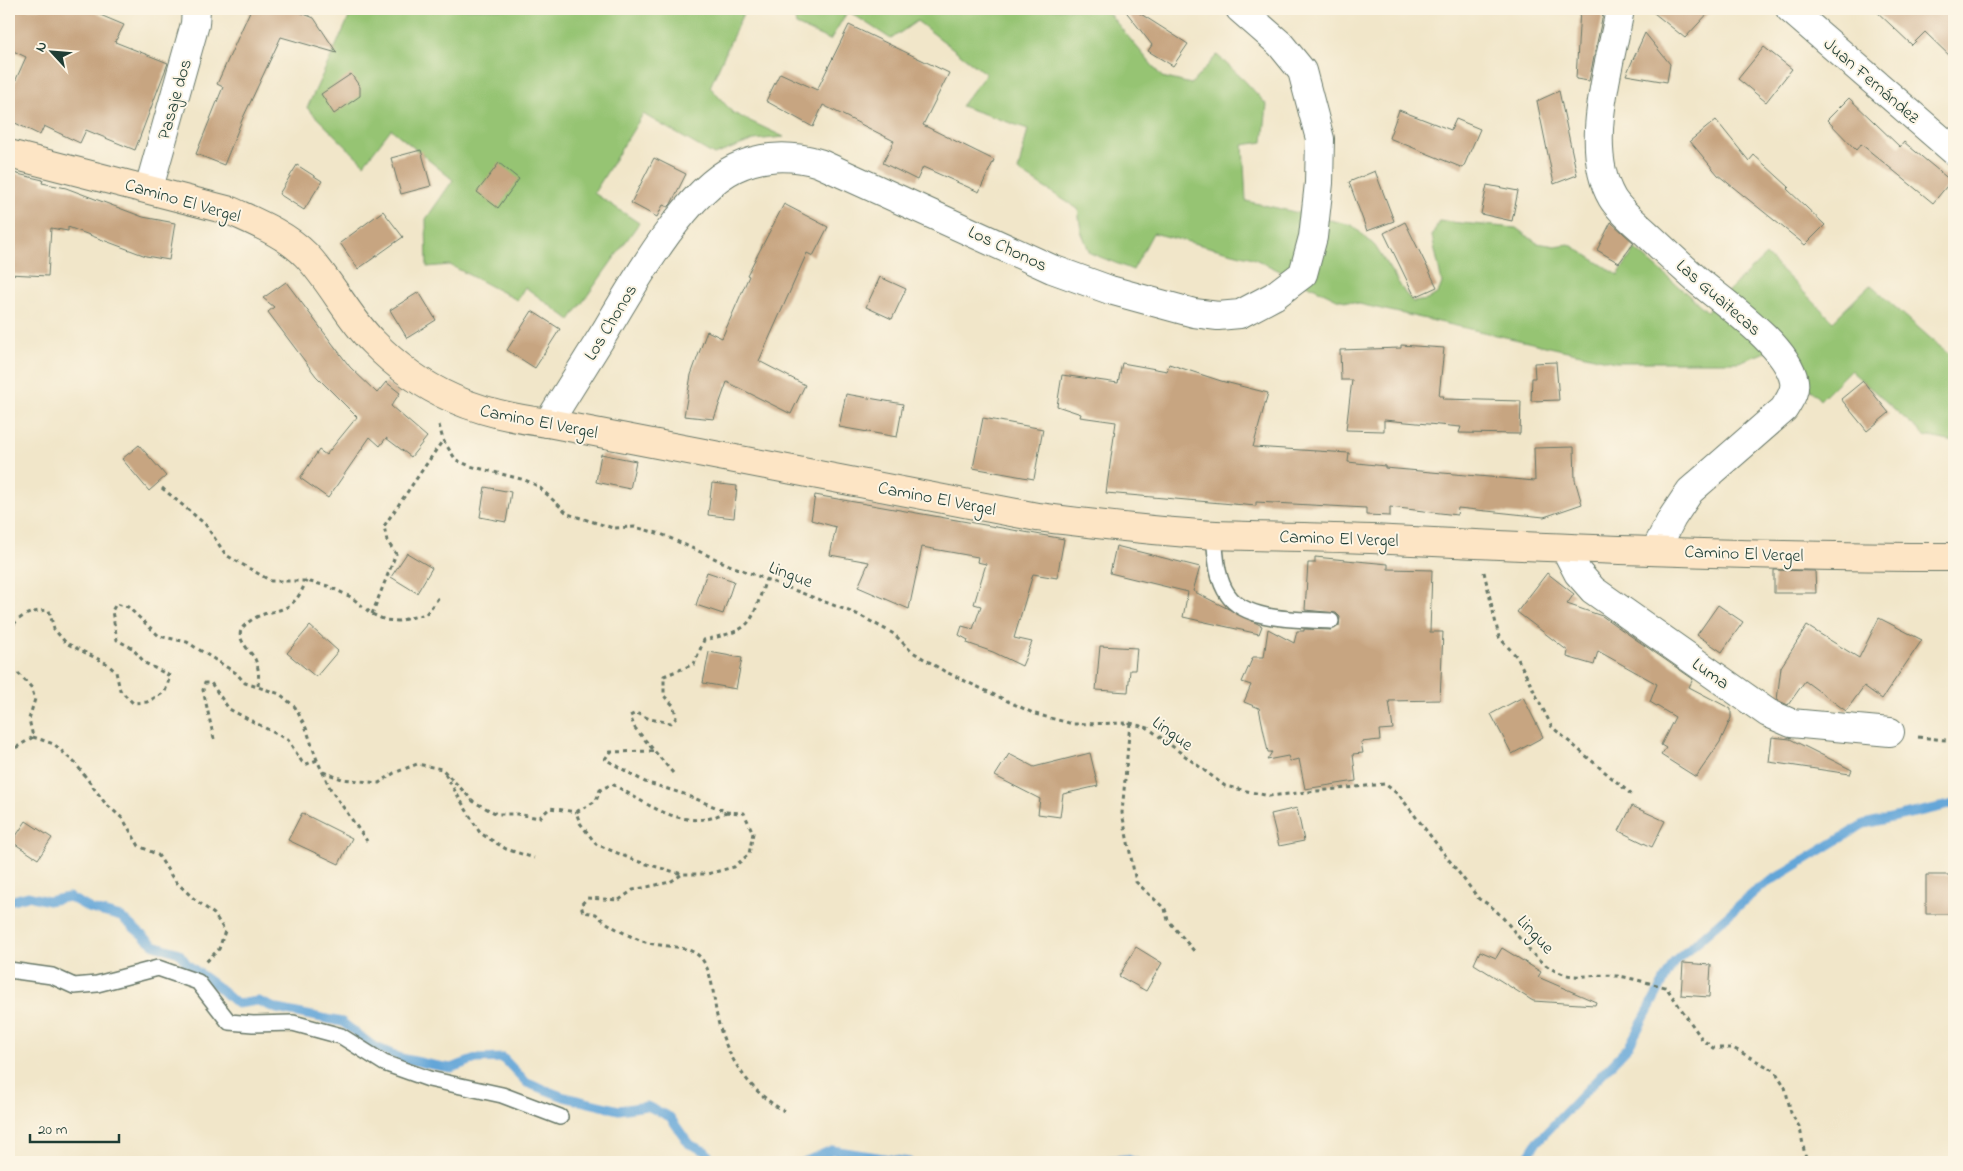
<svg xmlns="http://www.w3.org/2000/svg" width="1963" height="1171" font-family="'Indie Flower',sans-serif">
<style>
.grass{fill:#96c473;stroke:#5a8054}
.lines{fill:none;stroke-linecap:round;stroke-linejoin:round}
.stream{stroke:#64a6d8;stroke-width:9}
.building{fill:#c7a581}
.lane-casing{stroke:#687868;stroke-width:18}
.street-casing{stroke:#687868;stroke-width:30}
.secondary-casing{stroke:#687868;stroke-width:30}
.path{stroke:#687868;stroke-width:3;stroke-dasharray:4 4;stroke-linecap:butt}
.lane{stroke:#fff;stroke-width:15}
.street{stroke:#fff;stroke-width:28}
.secondary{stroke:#fde5c5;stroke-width:28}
.labels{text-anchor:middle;stroke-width:4;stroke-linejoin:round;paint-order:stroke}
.street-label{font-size:18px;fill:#1f3d34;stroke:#fcf5e5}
</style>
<rect width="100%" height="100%" fill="#fcf5e5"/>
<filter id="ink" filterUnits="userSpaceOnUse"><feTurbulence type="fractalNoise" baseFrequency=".02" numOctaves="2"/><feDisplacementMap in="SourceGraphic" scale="10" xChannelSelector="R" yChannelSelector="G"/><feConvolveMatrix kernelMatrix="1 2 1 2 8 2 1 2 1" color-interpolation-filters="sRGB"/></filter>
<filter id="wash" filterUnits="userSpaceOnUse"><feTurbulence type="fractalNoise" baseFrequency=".0096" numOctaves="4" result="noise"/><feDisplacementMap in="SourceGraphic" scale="20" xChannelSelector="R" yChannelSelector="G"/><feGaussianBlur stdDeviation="1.12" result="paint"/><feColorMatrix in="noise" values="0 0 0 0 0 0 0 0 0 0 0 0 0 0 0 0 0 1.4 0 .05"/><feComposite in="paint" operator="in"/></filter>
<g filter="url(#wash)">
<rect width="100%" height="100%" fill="#f1e6c9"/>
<path class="grass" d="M 353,9 L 745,9 L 710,87 L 733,113 L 784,137 L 754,140 L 714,155 L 643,114 L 594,193 L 639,223 L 570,320 L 525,287 L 517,300 L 450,265 L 427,267 L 426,219 L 453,180 L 391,129 L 364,164 L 307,108 Z
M 793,9 L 1105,9 L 1162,77 L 1191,84 L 1217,55 L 1245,81 L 1267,105 L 1263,142 L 1243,145 L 1246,201 L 1352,225 L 1375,246 L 1405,293 L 1413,302 L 1427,300 L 1438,293 L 1442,283 L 1432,236 L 1439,221 L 1516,228 L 1537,243 L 1555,246 L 1569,244 L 1618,275 L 1635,249 L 1707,311 L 1766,255 L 1833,321 L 1870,285 L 1954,359 L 1954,442 L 1925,436 L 1850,370 L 1820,400 L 1774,349 L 1739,362 L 1616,362 L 1337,299 L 1253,258 L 1153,233 L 1133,270 L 1090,253 L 1081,231 L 1078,209 L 1018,171 L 1028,129 L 961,106 L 986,74 L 917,21 L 891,39 L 848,11 L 830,40 L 796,25 Z"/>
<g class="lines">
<path class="stream" d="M 9,901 L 28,896 L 48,901 L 69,897 L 91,909 L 121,917 L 154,945 L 179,953 L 187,964 L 218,987 L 237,1004 L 258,1001 L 277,1009 L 342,1022 L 372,1045 L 401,1058 L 433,1065 L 451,1068 L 476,1059 L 503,1058 L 527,1083 L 564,1097 L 619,1110 L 647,1106 L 670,1117 L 689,1144 L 705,1151 L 715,1162
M 804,1162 L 832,1150 L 909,1162
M 1085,1162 L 1127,1159 L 1136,1162
M 1524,1162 L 1537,1142 L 1629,1046 L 1674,962 L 1759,888 L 1864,824 L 1954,804"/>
</g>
<g id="blocks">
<path class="building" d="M 9,9 L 86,9 L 124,25 L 115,42 L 168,63 L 135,150 L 86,130 L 80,143 L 44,126 L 40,135 L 9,120 L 9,95 L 26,57 L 9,49 Z
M 251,9 L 292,9 L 314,18 L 337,53 L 281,37 L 242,120 L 224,165 L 196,154 L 223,87 L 217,84 Z
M 1124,9 L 1133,9 L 1188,44 L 1173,66 L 1148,51 L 1152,45 Z
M 1580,9 L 1604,9 L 1589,81 L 1576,79 Z
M 1649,9 L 1712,9 L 1685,38 Z
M 1874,9 L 1954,9 L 1954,60 L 1925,32 L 1912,45 Z
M 849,25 L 949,73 L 923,125 L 994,160 L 979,192 L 923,167 L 917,180 L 883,163 L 894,141 L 823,105 L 813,127 L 766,101 L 780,73 L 817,90 Z
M 1645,33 L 1670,64 L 1667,82 L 1626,75 Z
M 1764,47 L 1792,69 L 1766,102 L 1738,79 Z
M 351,74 L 360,87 L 360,96 L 334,114 L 321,94 Z
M 1559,91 L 1577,175 L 1554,184 L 1537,101 Z
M 1849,98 L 1900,147 L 1904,142 L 1951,181 L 1933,203 L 1861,144 L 1856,150 L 1827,120 Z
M 1399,110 L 1451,130 L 1456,119 L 1480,129 L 1463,168 L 1389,138 Z
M 1716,120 L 1749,161 L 1754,155 L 1789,187 L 1787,189 L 1825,225 L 1805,245 L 1718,175 L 1690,141 Z
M 421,150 L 431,186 L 401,194 L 391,158 Z
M 654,158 L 686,174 L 671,204 L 668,207 L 663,205 L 657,217 L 631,203 Z
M 499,163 L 519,179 L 498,208 L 477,192 Z
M 297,165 L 322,181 L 304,210 L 279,194 Z
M 1375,171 L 1394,221 L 1367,231 L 1349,182 Z
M 9,172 L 43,180 L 42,183 L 66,188 L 143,217 L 175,223 L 169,260 L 146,256 L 68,227 L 68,231 L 51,228 L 48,276 L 9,274 L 11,219 L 9,218 Z
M 1487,185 L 1518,191 L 1512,221 L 1481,214 Z
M 784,204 L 828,227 L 813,256 L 807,253 L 759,361 L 805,385 L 791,414 L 727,382 L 714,419 L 684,416 L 691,375 L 707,331 L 722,338 L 749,276 L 747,275 Z
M 383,211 L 403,237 L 358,269 L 340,243 Z
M 1405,222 L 1437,287 L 1415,297 L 1384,233 Z
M 1611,222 L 1634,243 L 1619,263 L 1597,250 Z
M 880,277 L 906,289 L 892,319 L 866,307 Z
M 286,282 L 350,367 L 377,393 L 386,382 L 400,393 L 391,406 L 427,437 L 411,457 L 386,438 L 380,446 L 370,437 L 328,498 L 300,478 L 319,450 L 326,455 L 357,417 L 316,376 L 268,312 L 274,307 L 263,298 Z
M 419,292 L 436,320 L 407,338 L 390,310 Z
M 532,311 L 560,329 L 535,368 L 507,350 Z
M 1401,345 L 1444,348 L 1439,396 L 1444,396 L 1443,399 L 1521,401 L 1520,434 L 1459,433 L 1461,427 L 1384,420 L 1384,431 L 1346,430 L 1352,380 L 1341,380 L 1340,350 L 1401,348 Z
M 1556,362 L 1559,400 L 1531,401 L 1532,378 L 1535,378 L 1534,363 Z
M 1122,363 L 1167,371 L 1169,364 L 1221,381 L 1268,393 L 1253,447 L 1349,453 L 1348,462 L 1385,466 L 1385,468 L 1535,481 L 1534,448 L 1574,447 L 1575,480 L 1582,504 L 1544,517 L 1458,508 L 1457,515 L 1390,507 L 1390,516 L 1366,515 L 1366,508 L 1256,502 L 1256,506 L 1106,493 L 1116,422 L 1080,417 L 1081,414 L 1057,406 L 1062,375 L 1118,383 Z
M 1863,381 L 1889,413 L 1867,431 L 1841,399 Z
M 846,394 L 903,404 L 897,437 L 839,427 Z
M 983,418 L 1043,429 L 1034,479 L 973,468 Z
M 139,445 L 166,476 L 149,491 L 122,459 Z
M 601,454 L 636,461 L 630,489 L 596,482 Z
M 712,483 L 737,486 L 734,518 L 708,515 Z
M 485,487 L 511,492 L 506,522 L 480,517 Z
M 815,495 L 1064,539 L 1057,578 L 1033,574 L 1014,638 L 1032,642 L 1022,666 L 993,652 L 967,643 L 968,640 L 959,635 L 962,626 L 973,629 L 981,606 L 974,604 L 986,564 L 977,562 L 978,557 L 922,547 L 909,609 L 858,587 L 869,562 L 830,555 L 836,527 L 811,520 Z
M 1116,546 L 1200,567 L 1193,591 L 1262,626 L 1259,634 L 1183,617 L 1188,592 L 1110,573 Z
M 407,553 L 432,568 L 417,593 L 391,577 Z
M 1315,557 L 1388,564 L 1388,569 L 1432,570 L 1430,632 L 1443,632 L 1440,700 L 1389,701 L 1393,729 L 1379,730 L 1380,740 L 1361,742 L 1363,753 L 1353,754 L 1356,781 L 1305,789 L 1299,759 L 1290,761 L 1288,756 L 1267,760 L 1272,752 L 1268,752 L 1259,708 L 1244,702 L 1251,685 L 1242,682 L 1253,657 L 1264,657 L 1268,629 L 1294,643 L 1297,631 L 1304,631 L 1304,629 L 1331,630 L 1339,626 L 1340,617 L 1336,613 L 1305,610 L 1308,563 L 1315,563 Z
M 1774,570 L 1815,571 L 1816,593 L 1774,593 Z
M 707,572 L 734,581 L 723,614 L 696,605 Z
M 1547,573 L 1574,594 L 1567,604 L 1602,616 L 1693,679 L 1689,687 L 1731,709 L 1731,718 L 1720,742 L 1696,777 L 1661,755 L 1666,748 L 1661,745 L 1675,717 L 1650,702 L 1657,684 L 1598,651 L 1594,665 L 1567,657 L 1568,651 L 1517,612 Z
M 1718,605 L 1743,622 L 1722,652 L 1697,635 Z
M 1879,618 L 1922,640 L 1882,699 L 1864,686 L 1846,711 L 1805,681 L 1788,705 L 1777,700 L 1781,667 L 1807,626 L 1859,658 Z
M 310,626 L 338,651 L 316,677 L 287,653 Z
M 1100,646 L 1137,648 L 1135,670 L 1130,670 L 1128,692 L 1096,690 Z
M 709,652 L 742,658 L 736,689 L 703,683 Z
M 1523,697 L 1543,737 L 1512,754 L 1491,714 Z
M 1772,737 L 1790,739 L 1852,770 L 1850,774 L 1769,762 Z
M 1090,753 L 1098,786 L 1063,794 L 1060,817 L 1038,814 L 1040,799 L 995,776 L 1009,754 L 1034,767 Z
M 1632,806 L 1665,821 L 1652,847 L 1619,831 Z
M 1297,808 L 1304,841 L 1279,846 L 1271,814 Z
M 302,813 L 352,838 L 339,864 L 288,840 Z
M 26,821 L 52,838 L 38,859 L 12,842 Z
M 1926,875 L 1954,875 L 1954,914 L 1926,914 Z
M 1136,947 L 1162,963 L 1146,991 L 1119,976 Z
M 1502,948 L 1541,972 L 1538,977 L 1596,1002 L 1595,1005 L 1533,1001 L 1474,964 L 1480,951 L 1496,958 Z
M 1683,963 L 1711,965 L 1709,997 L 1681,995 Z"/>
</g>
</g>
<g filter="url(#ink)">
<use href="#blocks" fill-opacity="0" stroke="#687868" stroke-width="1"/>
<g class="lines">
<defs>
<path id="lane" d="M 1214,535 C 1216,555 1216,578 1228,595 C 1246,622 1302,619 1331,621
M 9,970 L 52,976 L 74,986 L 97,984 L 158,968 L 198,982 L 229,1022 L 253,1024 L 293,1023 L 341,1036 L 384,1063 L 429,1079 L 502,1095 L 560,1117"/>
<path id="street" d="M 1620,9 C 1611,63 1582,146 1612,198 C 1619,210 1635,223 1646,233 C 1662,248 1679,264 1696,279 C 1724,303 1787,345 1794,381 C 1796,392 1789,400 1784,409 L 1690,491 L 1672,518 L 1655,551
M 1790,9 L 1954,151
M 149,188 L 195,24 L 196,9
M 548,423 C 567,392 587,361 606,330 C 634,283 685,192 735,168 C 763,155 790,154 819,163 L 1052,269 L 1110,290 L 1194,313 L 1218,316 L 1240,314 L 1274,296 L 1303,274 L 1313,237 L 1319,183 L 1320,139 L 1302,71 L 1280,44 L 1240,9
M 1565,548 L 1578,573 L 1593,590 L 1768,713 L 1791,723 L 1890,732"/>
<path id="secondary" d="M 9,154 L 231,211 C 257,223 285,234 306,255 C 331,281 347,316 373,342 C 423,394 478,414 548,423 L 1037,517 C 1096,524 1156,532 1216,535 C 1274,537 1333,537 1391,540 C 1579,549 1767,557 1954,557"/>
</defs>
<use href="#lane" class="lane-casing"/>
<use href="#street" class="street-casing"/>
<use href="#secondary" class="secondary-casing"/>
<path class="path" d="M 439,425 L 443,440 L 456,460 L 470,466 L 525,480 L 538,486 L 568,514 L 613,528 L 635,527 L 661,534 L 729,565 L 859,615 L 894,634 L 911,651 L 944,671 L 1035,714 L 1073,724 L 1130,723 L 1148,728 L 1225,786 L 1269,796 L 1385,784 L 1399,795 L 1479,899 C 1508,913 1520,948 1547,966 C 1575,984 1589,972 1617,976 C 1633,978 1650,984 1666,987 L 1702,1039 L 1713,1048 L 1733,1048 L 1775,1071 L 1785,1087 L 1791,1113 L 1800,1128 L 1805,1156 L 1812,1162
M 162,488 L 205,524 L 226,555 L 271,581 L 306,581 L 328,586 L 351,597 L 372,614 L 385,620 L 398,621 L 426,614 L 439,597
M 1484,572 L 1499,637 L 1517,657 L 1552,727 L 1632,795
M 372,614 L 396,554 L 387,541 L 384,526 L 443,440
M 9,631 C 19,615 30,611 49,610 L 54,629 L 66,643 L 106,663 L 116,672 L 120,690 L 133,703 L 147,702 L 165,692 L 170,676 L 145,663 L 132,648 L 117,640 L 112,611 L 116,604 L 128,607 L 159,636 L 187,642 L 236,673 L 245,683 L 280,694 L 295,707 L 306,728 L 317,760 L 331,790 L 367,841
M 9,638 L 9,667 L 17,672 L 31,687 L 35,699 L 29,719 L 33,737
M 258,686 C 259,676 259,668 255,659 C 249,649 233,637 244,626 C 269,602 290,623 306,581
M 1130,723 L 1122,813 L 1136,882 L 1165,909 L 1168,920 L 1194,951
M 33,737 L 54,744 L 76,764 L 105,803 L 123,819 L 139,846 L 158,855 L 174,880 L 193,898 L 214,914 L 225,931 L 219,949 L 206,962
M 1918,737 L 1954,741
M 214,739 L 203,690 L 205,683 L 211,683 L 229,709 L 288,740 L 302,762 L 307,764 L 317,760
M 653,751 L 610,752 L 605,759 L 645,782 L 684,794 L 727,812 L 744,813 L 753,833 L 749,854 L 734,867 L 707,874 L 682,874 L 636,861 L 596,844 L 580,823 L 576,812 L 596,801 L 600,790 L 612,784 C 640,799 671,824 705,819 C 712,819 720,814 727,812
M 9,752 L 33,737
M 323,772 L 342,779 L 379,783 L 394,773 L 417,764 L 442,769 L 474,802 L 497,814 L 517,814 L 539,818 L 550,808 L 576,812
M 673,773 L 635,728 L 630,716 L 636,713 L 650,719 L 671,723 L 676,718 L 674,706 L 664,696 L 664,676 L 694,664 L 704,640 C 754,629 750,626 766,579
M 445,774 L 480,833 L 506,849 L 534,858
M 9,816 L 13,828
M 681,875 L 670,882 L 633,890 L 619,900 L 587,898 L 581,905 L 583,912 L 596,914 C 605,924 635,940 649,943 C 663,947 689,945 700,957 C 712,970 713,993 716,1011 C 723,1052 747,1090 784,1111"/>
<use href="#lane" class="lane"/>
<use href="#street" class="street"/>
<use href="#secondary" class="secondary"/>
</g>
</g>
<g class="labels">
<g class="street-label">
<text transform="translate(1872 80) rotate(41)" y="6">Juan Fernández</text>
<text transform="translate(174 99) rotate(-74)" y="6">Pasaje dos</text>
<text transform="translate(183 200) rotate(16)" y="6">Camino El Vergel</text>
<text transform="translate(1008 248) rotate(25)" y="6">Los Chonos</text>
<text transform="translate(1719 297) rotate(41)" y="6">Las Guaitecas</text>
<text transform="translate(610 322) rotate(-59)" y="6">Los Chonos</text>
<text transform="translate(539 421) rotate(11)" y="6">Camino El Vergel</text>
<text transform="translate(937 498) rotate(11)" y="6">Camino El Vergel</text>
<text transform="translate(1339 538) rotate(2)" y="6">Camino El Vergel</text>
<text transform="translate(1744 553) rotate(2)" y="6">Camino El Vergel</text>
<text transform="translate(791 574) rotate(21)" y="6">Lingue</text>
<text transform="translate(1711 673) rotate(35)" y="6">Luma</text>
<text transform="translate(1173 733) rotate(36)" y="6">Lingue</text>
<text transform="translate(1536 934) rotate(47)" y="6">Lingue</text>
</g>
</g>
<rect width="1963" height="1171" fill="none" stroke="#fcf5e5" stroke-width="30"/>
<g transform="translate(52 52) rotate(296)" stroke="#fcf5e5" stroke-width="4" paint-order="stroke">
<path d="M0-4L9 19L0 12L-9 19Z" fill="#1f3d34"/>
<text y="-8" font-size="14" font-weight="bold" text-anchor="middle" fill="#1f3d34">N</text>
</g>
<path d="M30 1134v8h89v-8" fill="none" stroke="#1f3d34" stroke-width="2.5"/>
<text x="38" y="1134" font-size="15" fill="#1f3d34" stroke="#fcf5e5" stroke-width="4" paint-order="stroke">20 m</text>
</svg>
